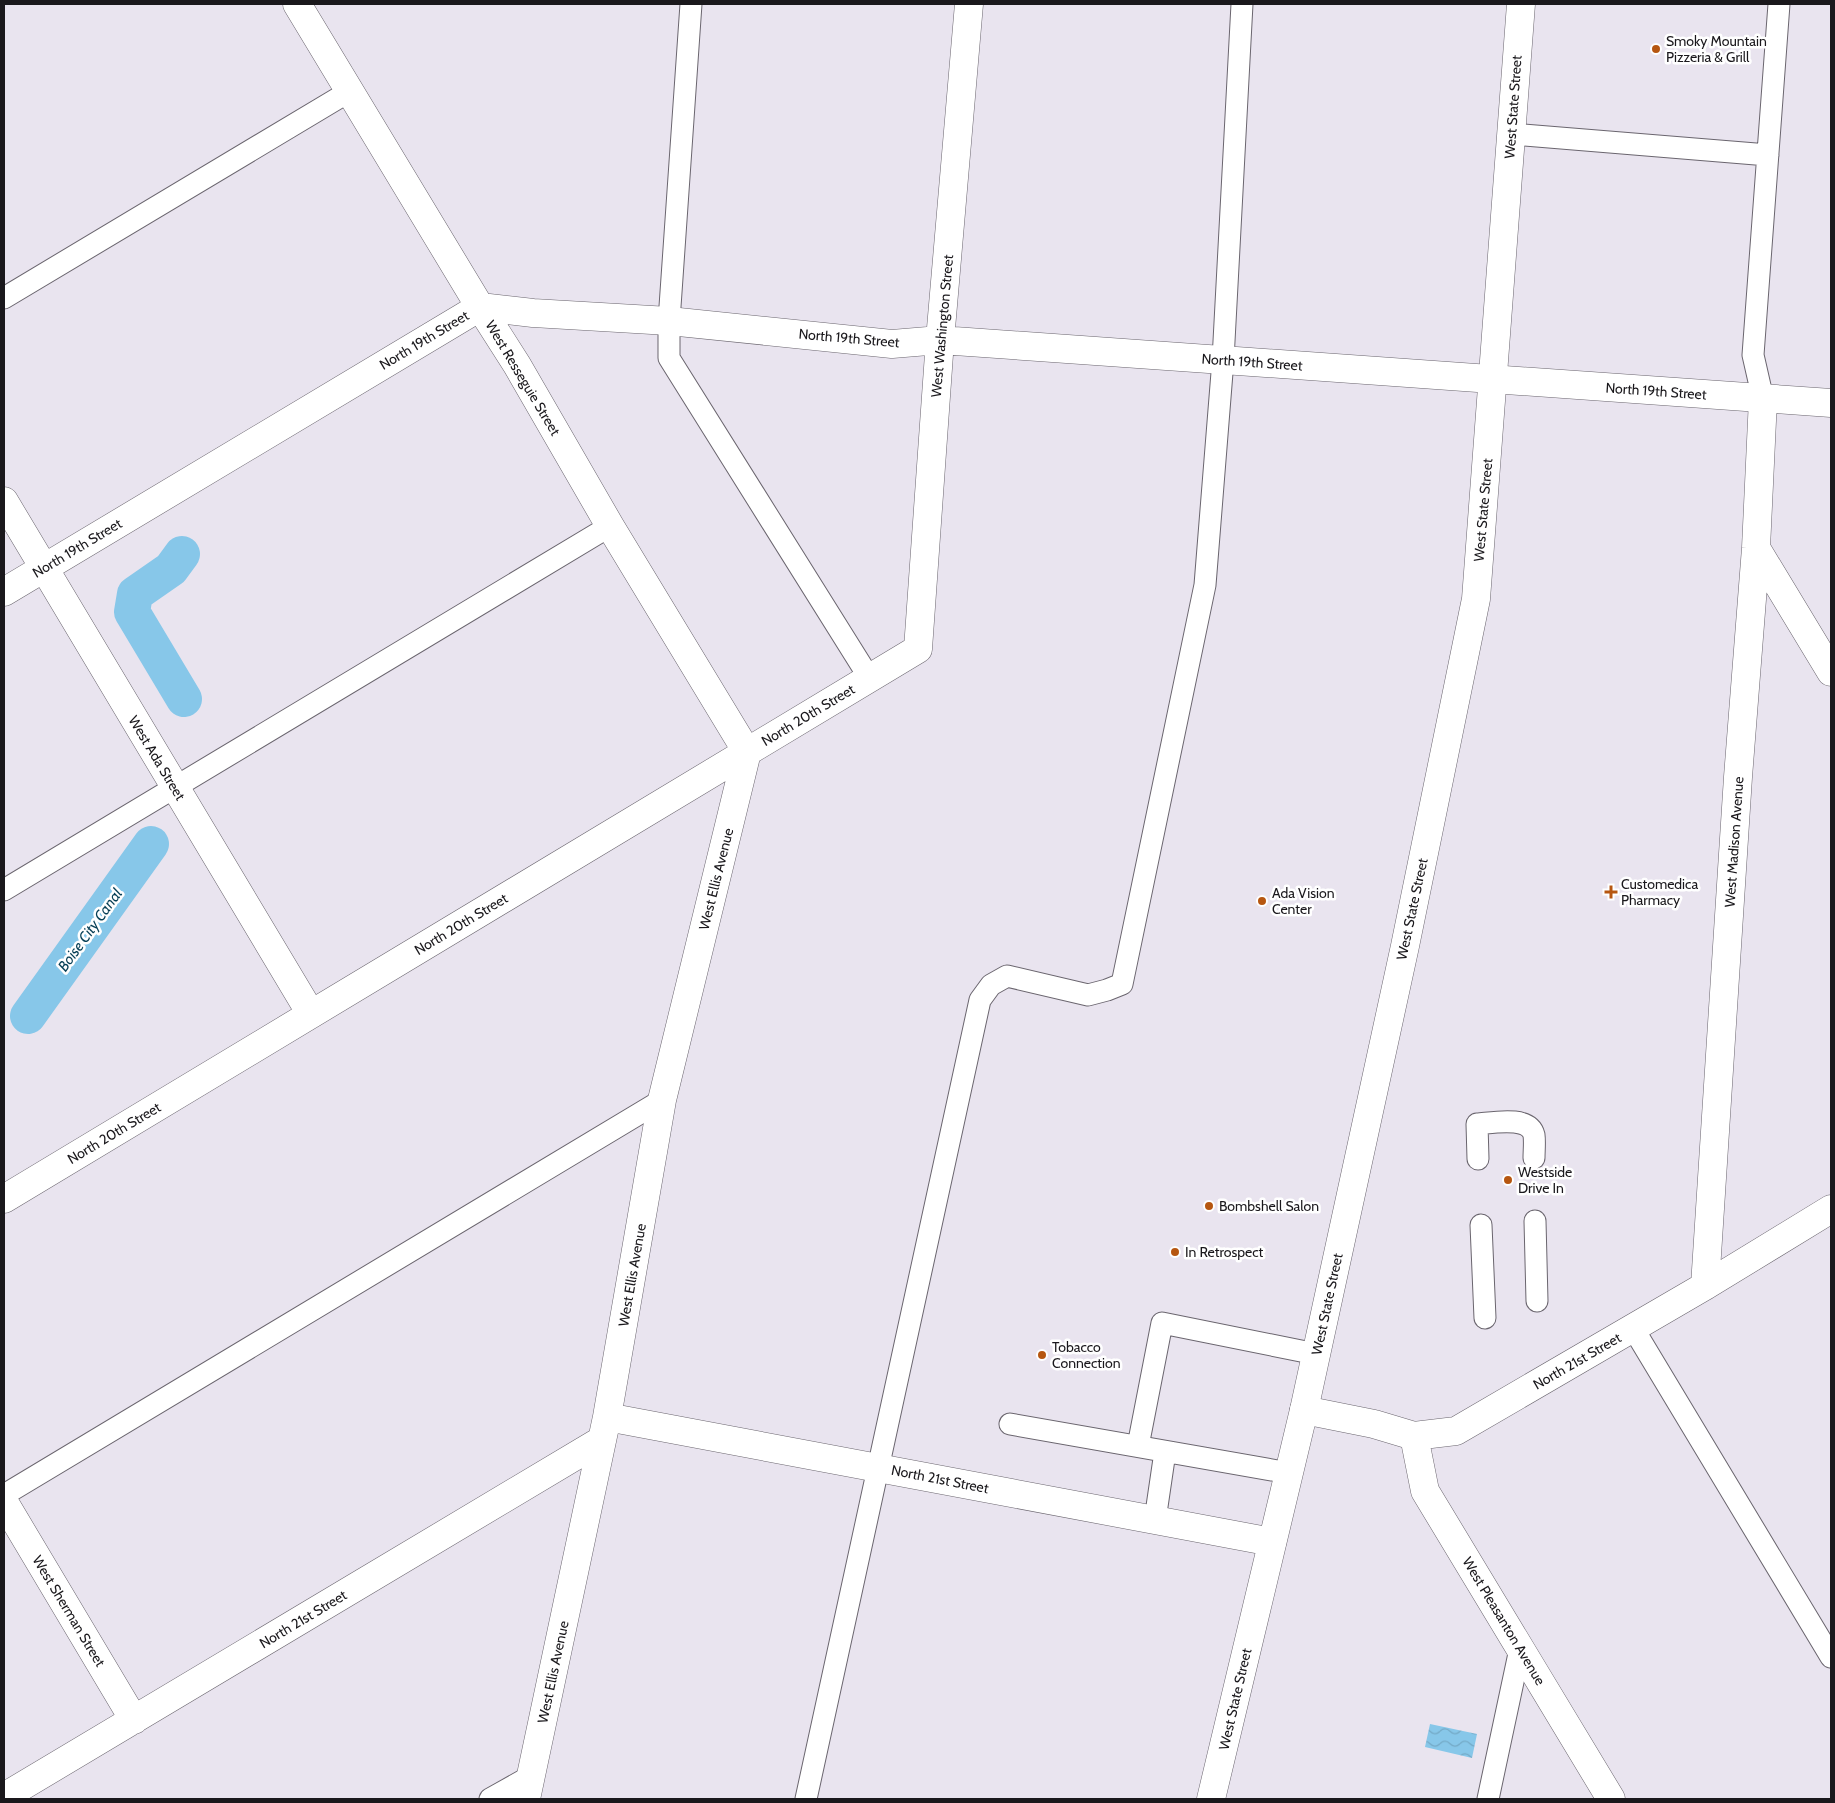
<svg xmlns="http://www.w3.org/2000/svg" width="1835" height="1803" font-family="Cabin,sans-serif">
<style>
.water{fill:url(#water-waves)}
.lines{fill:none;stroke-linecap:round;stroke-linejoin:round}
.canal{stroke:#87c7e9;stroke-width:36}
.lane-casing{stroke:#6a656e;stroke-width:23}
.street-casing{stroke:#6a656e;stroke-width:29}
.secondary-casing{stroke:#6a656e;stroke-width:29}
.lane{stroke:#fff;stroke-width:21}
.street{stroke:#fff;stroke-width:28}
.secondary{stroke:#fff;stroke-width:28}
.poi-dot{fill:#b65610;stroke:#fff;stroke-width:2}
.labels{text-anchor:middle;stroke-width:5;stroke-linejoin:round;paint-order:stroke}
.poi-label{font-size:14px;fill:#1a181c;stroke:#fff;text-anchor:start}
.street-label{font-size:14px;fill:#1a181c;stroke:#fff}
.water-label{font-size:15px;font-style:italic;fill:#053e55;stroke:#fff}
</style>
<defs>
<pattern id="water-waves" width="16" height="10" patternUnits="userSpaceOnUse" patternTransform="scale(1.25)"><rect width="16" height="10" fill="#87c7e9"/><path d="M0 5q4-4 8 0t8 0" fill="none" stroke="#74aac7"/></pattern>
</defs>
<rect width="100%" height="100%" fill="#e9e4ef"/>
<path class="water" d="M 1430,1724 L 1477,1734 L 1472,1758 L 1425,1747 Z"/>
<g class="lines">
<path class="canal" d="M 182,554 L 171,569 L 135,594 L 132,612 L 184,699
M 28,1016 L 151,844"/>
<defs>
<path id="lane" d="M 691,4 L 669,321 L 669,358 L 870,679
M 1512,134 L 1768,155
M 4,298 L 350,91
M 1763,399 L 1753,355 L 1779,4
M 4,890 L 610,526
M 1478,1159 L 1477,1124 C 1492,1123 1529,1115 1534,1135 C 1535,1142 1534,1151 1534,1158
M 1535,1221 L 1537,1301
M 1481,1225 L 1485,1318
M 1633,1328 L 1831,1657
M 1010,1424 L 1289,1473
M 1138,1446 L 1162,1323 L 1316,1354
M 4,1495 L 662,1100
M 1155,1520 L 1165,1452
M 490,1799 L 531,1776
M 806,1799 L 980,1000 L 991,985 L 1007,976 L 1088,995 L 1107,990 L 1122,984 L 1205,585 L 1223,360 L 1242,4
M 1488,1799 L 1520,1649"/>
<path id="street" d="M 297,4 L 480,307 L 517,365 L 610,526 L 747,752 L 662,1100 L 607,1417 L 526,1799
M 4,501 L 311,1014
M 1756,548 L 1831,672
M 4,592 L 480,307 L 533,313 L 669,321 L 892,344 L 940,340 L 1831,403
M 4,1199 L 918,649 L 940,340 L 969,4
M 1705,1286 L 1738,777 L 1756,548 L 1763,399
M 1304,1410 L 1374,1424 L 1414,1436 L 1456,1431 L 1705,1286 L 1831,1209
M 607,1417 L 1272,1542
M 1414,1436 L 1425,1491 L 1611,1799
M 4,1502 L 134,1720
M 4,1797 L 602,1440"/>
<path id="secondary" d="M 1211,1799 L 1304,1410 L 1405,946 L 1476,599 L 1521,4"/>
</defs>
<use href="#lane" class="lane-casing"/>
<use href="#street" class="street-casing"/>
<use href="#secondary" class="secondary-casing"/>
<use href="#lane" class="lane"/>
<use href="#street" class="street"/>
<use href="#secondary" class="secondary"/>
</g>
<g class="poi-dot">
<circle cx="1656" cy="49" r="5"/>
<path d="M1608.5 884.5h5v5h5v5h-5v5h-5v-5h-5v-5h5z"/>
<circle cx="1262" cy="901" r="5"/>
<circle cx="1508" cy="1180" r="5"/>
<circle cx="1209" cy="1206" r="5"/>
<circle cx="1175" cy="1252" r="5"/>
<circle cx="1042" cy="1355" r="5"/>
</g>
<g class="labels">
<g class="poi-label">
<text x="1666" y="46">Smoky Mountain<tspan x="1666" dy="16">Pizzeria &amp; Grill</tspan></text>
<text x="1621" y="889">Customedica<tspan x="1621" dy="16">Pharmacy</tspan></text>
<text x="1272" y="898">Ada Vision<tspan x="1272" dy="16">Center</tspan></text>
<text x="1518" y="1177">Westside<tspan x="1518" dy="16">Drive In</tspan></text>
<text x="1219" y="1211">Bombshell Salon</text>
<text x="1185" y="1257">In Retrospect</text>
<text x="1052" y="1352">Tobacco<tspan x="1052" dy="16">Connection</tspan></text>
</g>
<g class="street-label">
<text transform="translate(1513 107) rotate(-86)" y="5">West State Street</text>
<text transform="translate(942 326) rotate(-85)" y="5">West Washington Street</text>
<text transform="translate(849 338) rotate(5)" y="5">North 19th Street</text>
<text transform="translate(424 340) rotate(-31)" y="5">North 19th Street</text>
<text transform="translate(1252 362) rotate(4)" y="5">North 19th Street</text>
<text transform="translate(523 378) rotate(59)" y="5">West Resseguie Street</text>
<text transform="translate(1656 391) rotate(4)" y="5">North 19th Street</text>
<text transform="translate(1483 510) rotate(-85)" y="5">West State Street</text>
<text transform="translate(77 548) rotate(-31)" y="5">North 19th Street</text>
<text transform="translate(808 715) rotate(-31)" y="5">North 20th Street</text>
<text transform="translate(157 758) rotate(59)" y="5">West Ada Street</text>
<text transform="translate(1734 842) rotate(-86)" y="5">West Madison Avenue</text>
<text transform="translate(716 879) rotate(-76)" y="5">West Ellis Avenue</text>
<text transform="translate(1412 909) rotate(-78)" y="5">West State Street</text>
<text transform="translate(461 924) rotate(-31)" y="5">North 20th Street</text>
<text transform="translate(114 1133) rotate(-31)" y="5">North 20th Street</text>
<text transform="translate(632 1275) rotate(-80)" y="5">West Ellis Avenue</text>
<text transform="translate(1327 1304) rotate(-78)" y="5">West State Street</text>
<text transform="translate(1577 1361) rotate(-30)" y="5">North 21st Street</text>
<text transform="translate(940 1479) rotate(11)" y="5">North 21st Street</text>
<text transform="translate(69 1611) rotate(59)" y="5">West Sherman Street</text>
<text transform="translate(303 1619) rotate(-31)" y="5">North 21st Street</text>
<text transform="translate(1504 1621) rotate(59)" y="5">West Pleasanton Avenue</text>
<text transform="translate(553 1672) rotate(-78)" y="5">West Ellis Avenue</text>
<text transform="translate(1235 1699) rotate(-77)" y="5">West State Street</text>
</g>
<g class="water-label">
<text transform="translate(90 930) rotate(-54)" y="5">Boise City Canal</text>
</g>
</g>
<rect width="1835" height="1803" fill="none" stroke="#1a181c" stroke-width="10"/>
</svg>
